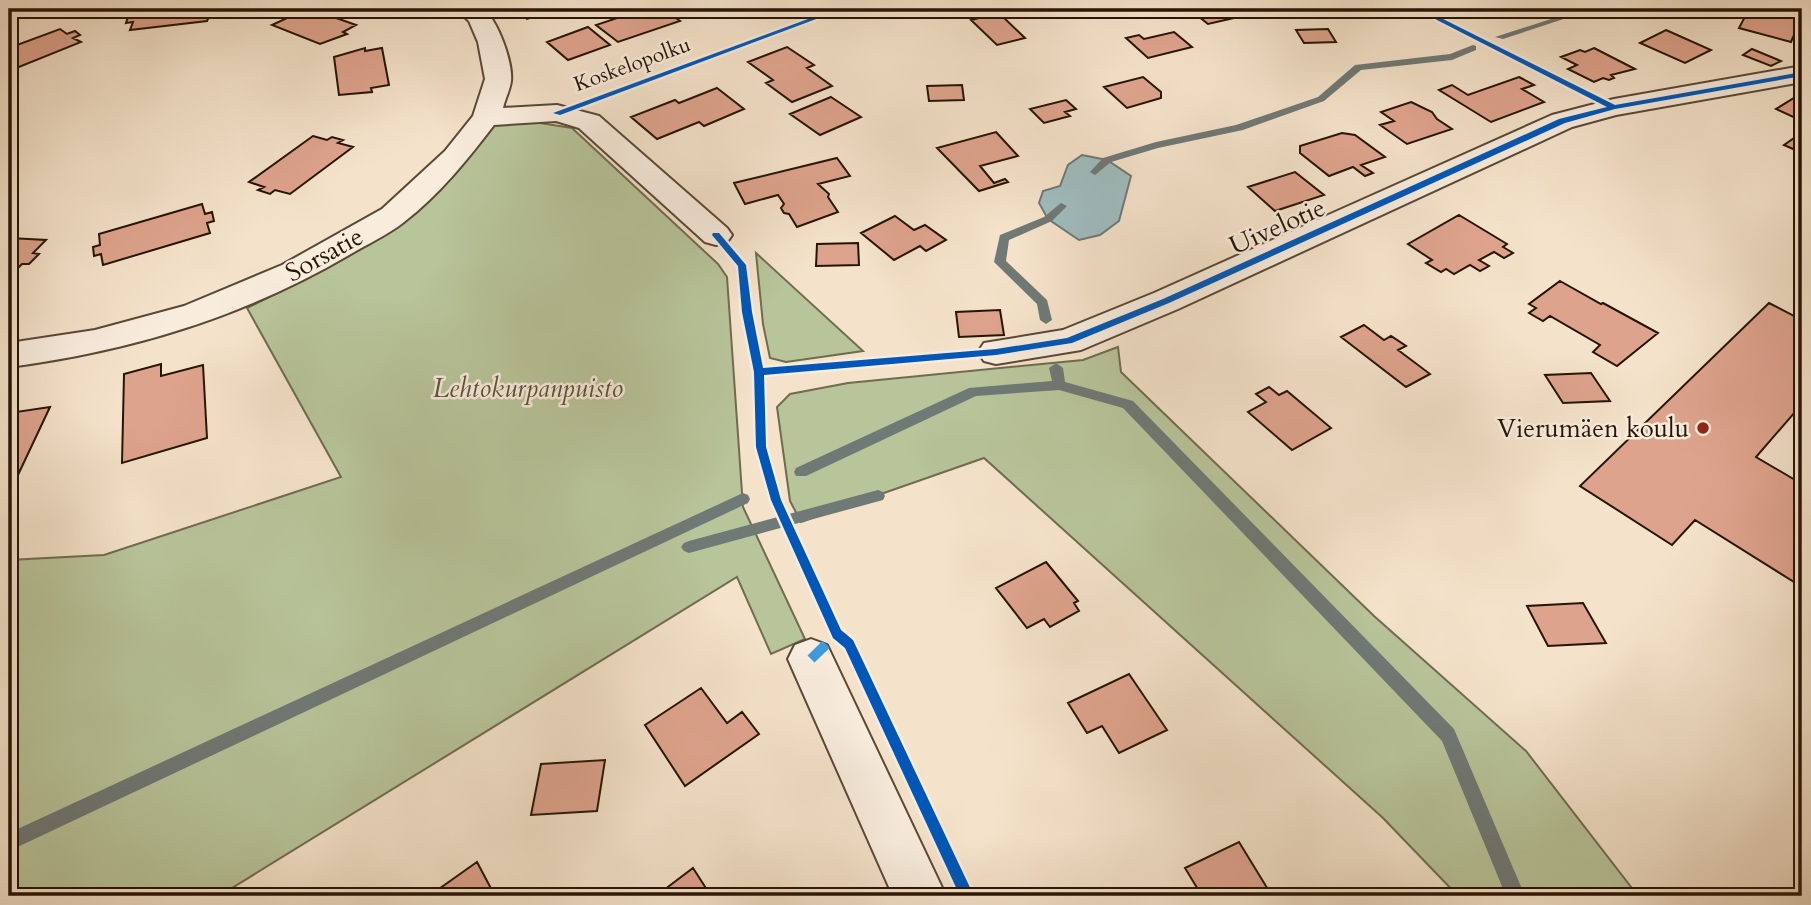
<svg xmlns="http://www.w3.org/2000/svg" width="1811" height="905" font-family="Cardo,serif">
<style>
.green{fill:#b8c49a;stroke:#6f6c50;stroke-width:2}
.water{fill:#9fbcbf;stroke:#6f7975;stroke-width:2}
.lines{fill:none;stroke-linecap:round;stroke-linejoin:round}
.stream{fill:#6f7975;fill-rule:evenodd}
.building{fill:#dea38d;stroke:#261405;stroke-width:2}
.street-casing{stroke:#5a4836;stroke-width:4}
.street{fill:#f8ecdd;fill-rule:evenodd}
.quiet{stroke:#3c9add;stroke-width:10;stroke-dasharray:21 10;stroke-linecap:butt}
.cycleway-casing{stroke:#f8ecdd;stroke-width:5}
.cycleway{fill:#0057b8;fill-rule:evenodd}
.poi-dot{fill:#8f2418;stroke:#f8ecdd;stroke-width:2.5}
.labels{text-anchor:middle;stroke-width:5;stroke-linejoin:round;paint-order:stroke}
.far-street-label{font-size:21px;fill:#261405;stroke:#f8ecdd}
.street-label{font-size:26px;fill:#261405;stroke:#f8ecdd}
.park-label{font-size:26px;font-style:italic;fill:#595239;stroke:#f8ecdd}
.poi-label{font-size:26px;fill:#261405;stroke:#f8ecdd;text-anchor:end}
</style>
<rect width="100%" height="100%" fill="#f4e2ca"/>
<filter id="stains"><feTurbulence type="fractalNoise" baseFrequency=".00286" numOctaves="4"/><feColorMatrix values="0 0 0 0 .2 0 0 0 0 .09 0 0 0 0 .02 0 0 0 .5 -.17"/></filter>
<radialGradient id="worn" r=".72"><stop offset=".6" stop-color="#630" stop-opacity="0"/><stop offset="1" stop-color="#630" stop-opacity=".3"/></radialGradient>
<path class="green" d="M 493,123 L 540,123 L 572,128 L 718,264 L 727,277 L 743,507 L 805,639 L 771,654 L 737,577 L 219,896 L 9,896 L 9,560 L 104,555 L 341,477 L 247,308 C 339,263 439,214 493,123 Z
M 756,253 L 863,351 L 786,362 L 770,358 L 763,324 Z
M 1118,347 L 1121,372 L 1374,616 L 1526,751 L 1638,896 L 1458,896 L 1383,818 L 984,458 L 801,522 L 790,501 L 777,407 L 790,394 L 848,383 L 1083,360 Z"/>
<path class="water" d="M 1082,155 L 1107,160 L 1131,176 L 1119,221 L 1100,235 L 1079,240 L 1048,219 L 1039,203 L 1043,191 L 1060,186 L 1068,165 Z"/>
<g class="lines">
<path class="stream" d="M 1582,9 L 1594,9 L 1503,39 L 1495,37 Z
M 1473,45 L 1476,46 L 1476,50 L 1452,60 L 1361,70 L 1324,101 L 1243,130 L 1158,148 L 1111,162 L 1095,175 L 1090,172 L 1103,158 L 1156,142 L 1236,125 L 1318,97 L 1355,65 L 1450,54 Z
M 1061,203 L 1067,206 L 1052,221 L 1009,240 L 1006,261 L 1047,300 L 1052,320 L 1046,324 L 1040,320 L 1037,304 L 994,262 L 1000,235 L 1044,217 Z
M 1056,363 L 1063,368 L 1065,382 L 1133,401 L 1454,729 L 1525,896 L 1506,896 L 1442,741 L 1123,408 L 1059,390 L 976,396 L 806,476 L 796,476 L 794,472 L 796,468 L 969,388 L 1052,381 L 1049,368 Z
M 878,490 L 883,492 L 885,496 L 883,500 L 689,553 L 684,551 L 681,547 L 684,543 L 689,541 Z
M 743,493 L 748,495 L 750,499 L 748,503 L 9,851 L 9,833 Z"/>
</g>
<path class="building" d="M 218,9 L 217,13 L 210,14 L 207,21 L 130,30 L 133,22 L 126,23 L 128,17 L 135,17 L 139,10 Z
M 306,9 L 311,9 L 356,25 L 343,32 L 347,34 L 320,44 L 272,25 L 285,19 L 281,17 Z
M 515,9 L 558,9 L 527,19 Z
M 644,9 L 663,9 L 680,21 L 618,42 L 596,25 Z
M 1208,9 L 1222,9 L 1234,18 L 1208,24 L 1193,12 Z
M 1749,9 L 1769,13 L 1771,9 L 1802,9 L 1802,22 L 1800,21 L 1791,42 L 1739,28 Z
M 999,13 L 1025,38 L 997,45 L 971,20 Z
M 588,27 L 610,45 L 568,60 L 547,42 Z
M 60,29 L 67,34 L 75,31 L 80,35 L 73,38 L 81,42 L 9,71 L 9,48 Z
M 1328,29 L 1336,42 L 1304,43 L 1296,30 Z
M 1666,30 L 1711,50 L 1685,63 L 1640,43 Z
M 1174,32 L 1192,47 L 1148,58 L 1126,38 L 1139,35 L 1144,39 Z
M 787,47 L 814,65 L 807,68 L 832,86 L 792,102 L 766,83 L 773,80 L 748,62 Z
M 365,48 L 365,51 L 382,48 L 389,85 L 371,88 L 372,92 L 339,95 L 334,57 Z
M 1594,48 L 1635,69 L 1611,75 L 1614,78 L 1609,80 L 1603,78 L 1594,82 L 1568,69 L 1577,65 L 1561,57 L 1580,50 L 1585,52 Z
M 1752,49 L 1781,61 L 1771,66 L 1743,55 Z
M 1143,77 L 1161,92 L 1161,98 L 1127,108 L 1104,87 Z
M 1519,77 L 1534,85 L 1522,89 L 1544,102 L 1491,122 L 1439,90 L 1452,85 L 1468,95 Z
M 962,85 L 964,100 L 929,101 L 927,86 Z
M 717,88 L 744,109 L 704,126 L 699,122 L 657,139 L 631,117 L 675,100 L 679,103 Z
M 831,97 L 861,117 L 820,135 L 790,114 Z
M 1794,98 L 1802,102 L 1802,121 L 1776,109 Z
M 1066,100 L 1076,109 L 1065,112 L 1070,116 L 1044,123 L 1030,109 Z
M 1411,102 L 1432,112 L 1437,119 L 1452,129 L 1407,144 L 1380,125 L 1394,121 L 1381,112 Z
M 996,132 L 1018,156 L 980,166 L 994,183 L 1005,179 L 1008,182 L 979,191 L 937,148 Z
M 1342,133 L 1355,135 L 1385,157 L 1361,165 L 1373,173 L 1365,176 L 1353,167 L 1329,176 L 1300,153 L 1300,146 Z
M 1800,134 L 1802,135 L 1802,153 L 1784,145 Z
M 313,136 L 327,140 L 332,137 L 343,140 L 338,143 L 353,147 L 290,194 L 275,190 L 270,194 L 258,190 L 264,187 L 249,182 Z
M 837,158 L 850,176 L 818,184 L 829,194 L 828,197 L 838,212 L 797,227 L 789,214 L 784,213 L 781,208 L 784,204 L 778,195 L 745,204 L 734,183 Z
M 1295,172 L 1324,195 L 1275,211 L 1248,187 Z
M 202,204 L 205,214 L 212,212 L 214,221 L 207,223 L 210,233 L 103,265 L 101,254 L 94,256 L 93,247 L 100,245 L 99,234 Z
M 1459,215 L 1507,244 L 1503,247 L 1513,253 L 1504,258 L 1494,252 L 1479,260 L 1489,266 L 1480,271 L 1470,265 L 1454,274 L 1446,269 L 1441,272 L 1426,263 L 1432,260 L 1408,244 Z
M 895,216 L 914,230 L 925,225 L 946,240 L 926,251 L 920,246 L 894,260 L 861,233 Z
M 9,238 L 46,240 L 33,253 L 39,254 L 29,264 L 22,264 L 9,277 Z
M 858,243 L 859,265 L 816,266 L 817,244 Z
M 1560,281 L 1601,304 L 1603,303 L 1658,333 L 1617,366 L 1593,352 L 1600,345 L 1550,316 L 1543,321 L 1529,313 L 1536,308 L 1529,304 Z
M 1769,303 L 1802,320 L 1802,404 L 1756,457 L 1802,484 L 1802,587 L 1695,520 L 1672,545 L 1580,486 Z
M 1000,310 L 1004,335 L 959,337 L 956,312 Z
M 1364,325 L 1384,340 L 1391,336 L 1406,346 L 1398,350 L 1430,374 L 1406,387 L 1341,337 Z
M 161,364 L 161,376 L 203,365 L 207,438 L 122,463 L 124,374 Z
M 1591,373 L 1610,401 L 1563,403 L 1545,375 Z
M 1269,387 L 1279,395 L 1287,391 L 1331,428 L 1292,450 L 1248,412 L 1266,402 L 1256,394 Z
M 50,407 L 9,494 L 9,413 Z
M 1046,562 L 1078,601 L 1074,603 L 1079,611 L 1050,627 L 1044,619 L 1027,628 L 996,588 Z
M 1583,603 L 1606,643 L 1548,646 L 1527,606 Z
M 1129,674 L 1167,730 L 1119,753 L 1102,726 L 1087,733 L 1068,703 Z
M 701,688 L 727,723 L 742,712 L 759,734 L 685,786 L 645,725 Z
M 605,760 L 597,811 L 531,815 L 541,764 Z
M 1239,842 L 1272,896 L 1202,896 L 1185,868 Z
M 477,862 L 495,896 L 429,896 Z
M 693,868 L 711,896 L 656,896 Z"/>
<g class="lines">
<defs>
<path id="street" d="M 456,9 L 483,9 C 498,20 513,63 511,81 C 510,90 505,99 503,108 L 557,105 L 599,116 L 727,228 L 732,235 L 727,242 L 716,245 L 705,242 L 579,128 L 556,121 L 494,125 C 468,159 439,195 404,222 C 388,235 367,244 349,255 C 243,317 131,351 9,367 L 9,343 L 95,330 L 184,306 L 282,265 L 382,209 L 445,151 L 473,116 L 485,79 L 478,42 L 469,21 Z
M 1802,66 L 1802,82 L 1616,115 L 1572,127 L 1178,309 L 1081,350 L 996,364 L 984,361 L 978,352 L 984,343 L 1063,330 L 1154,293 L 1552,115 L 1614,99 Z
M 811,639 L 827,645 L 946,896 L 893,896 L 788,659 L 795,645 Z"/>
</defs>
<use href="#street" class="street-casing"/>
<use href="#street" class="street"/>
<path class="quiet" d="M 811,659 L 837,634"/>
<defs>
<path id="cycleway" d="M 835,9 L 843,9 L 560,115 L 553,113 Z
M 1421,9 L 1428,9 L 1441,18 L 1615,105 L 1802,72 L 1802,76 L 1615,109 L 1565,123 L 1169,303 L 1072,343 L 996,355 L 764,375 L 766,447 L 781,500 L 841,630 L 853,640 L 974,896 L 960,896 L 845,648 L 833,638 L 771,500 L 756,447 L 754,372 L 742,312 L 738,266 L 712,235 L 713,233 L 719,233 L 746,265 L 752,312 L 763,368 L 996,349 L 1067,338 L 1163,299 L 1559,119 L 1607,107 L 1437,20 Z"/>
</defs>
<use href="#cycleway" class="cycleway-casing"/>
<use href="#cycleway" class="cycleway"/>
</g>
<circle class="poi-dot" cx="1703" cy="428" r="7"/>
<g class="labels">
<g class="far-street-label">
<text transform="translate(632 64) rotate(-20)" y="7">Koskelopolku</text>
</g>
<g class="street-label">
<text transform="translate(1277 226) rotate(-24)" y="9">Uivelotie</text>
<text transform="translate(324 254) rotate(-29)" y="9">Sorsatie</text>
</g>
<g class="park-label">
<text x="528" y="397">Lehtokurpanpuisto</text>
</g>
<g class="poi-label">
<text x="1689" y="437">Vierumäen koulu</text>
</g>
</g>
<rect width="1811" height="905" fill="none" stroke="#f4e2ca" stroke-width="35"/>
<rect x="10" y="10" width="1790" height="884" fill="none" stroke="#261405" stroke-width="3.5"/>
<rect x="18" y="18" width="1776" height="870" fill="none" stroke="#261405" stroke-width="2"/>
<rect width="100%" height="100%" filter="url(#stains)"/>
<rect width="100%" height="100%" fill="url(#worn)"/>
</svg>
